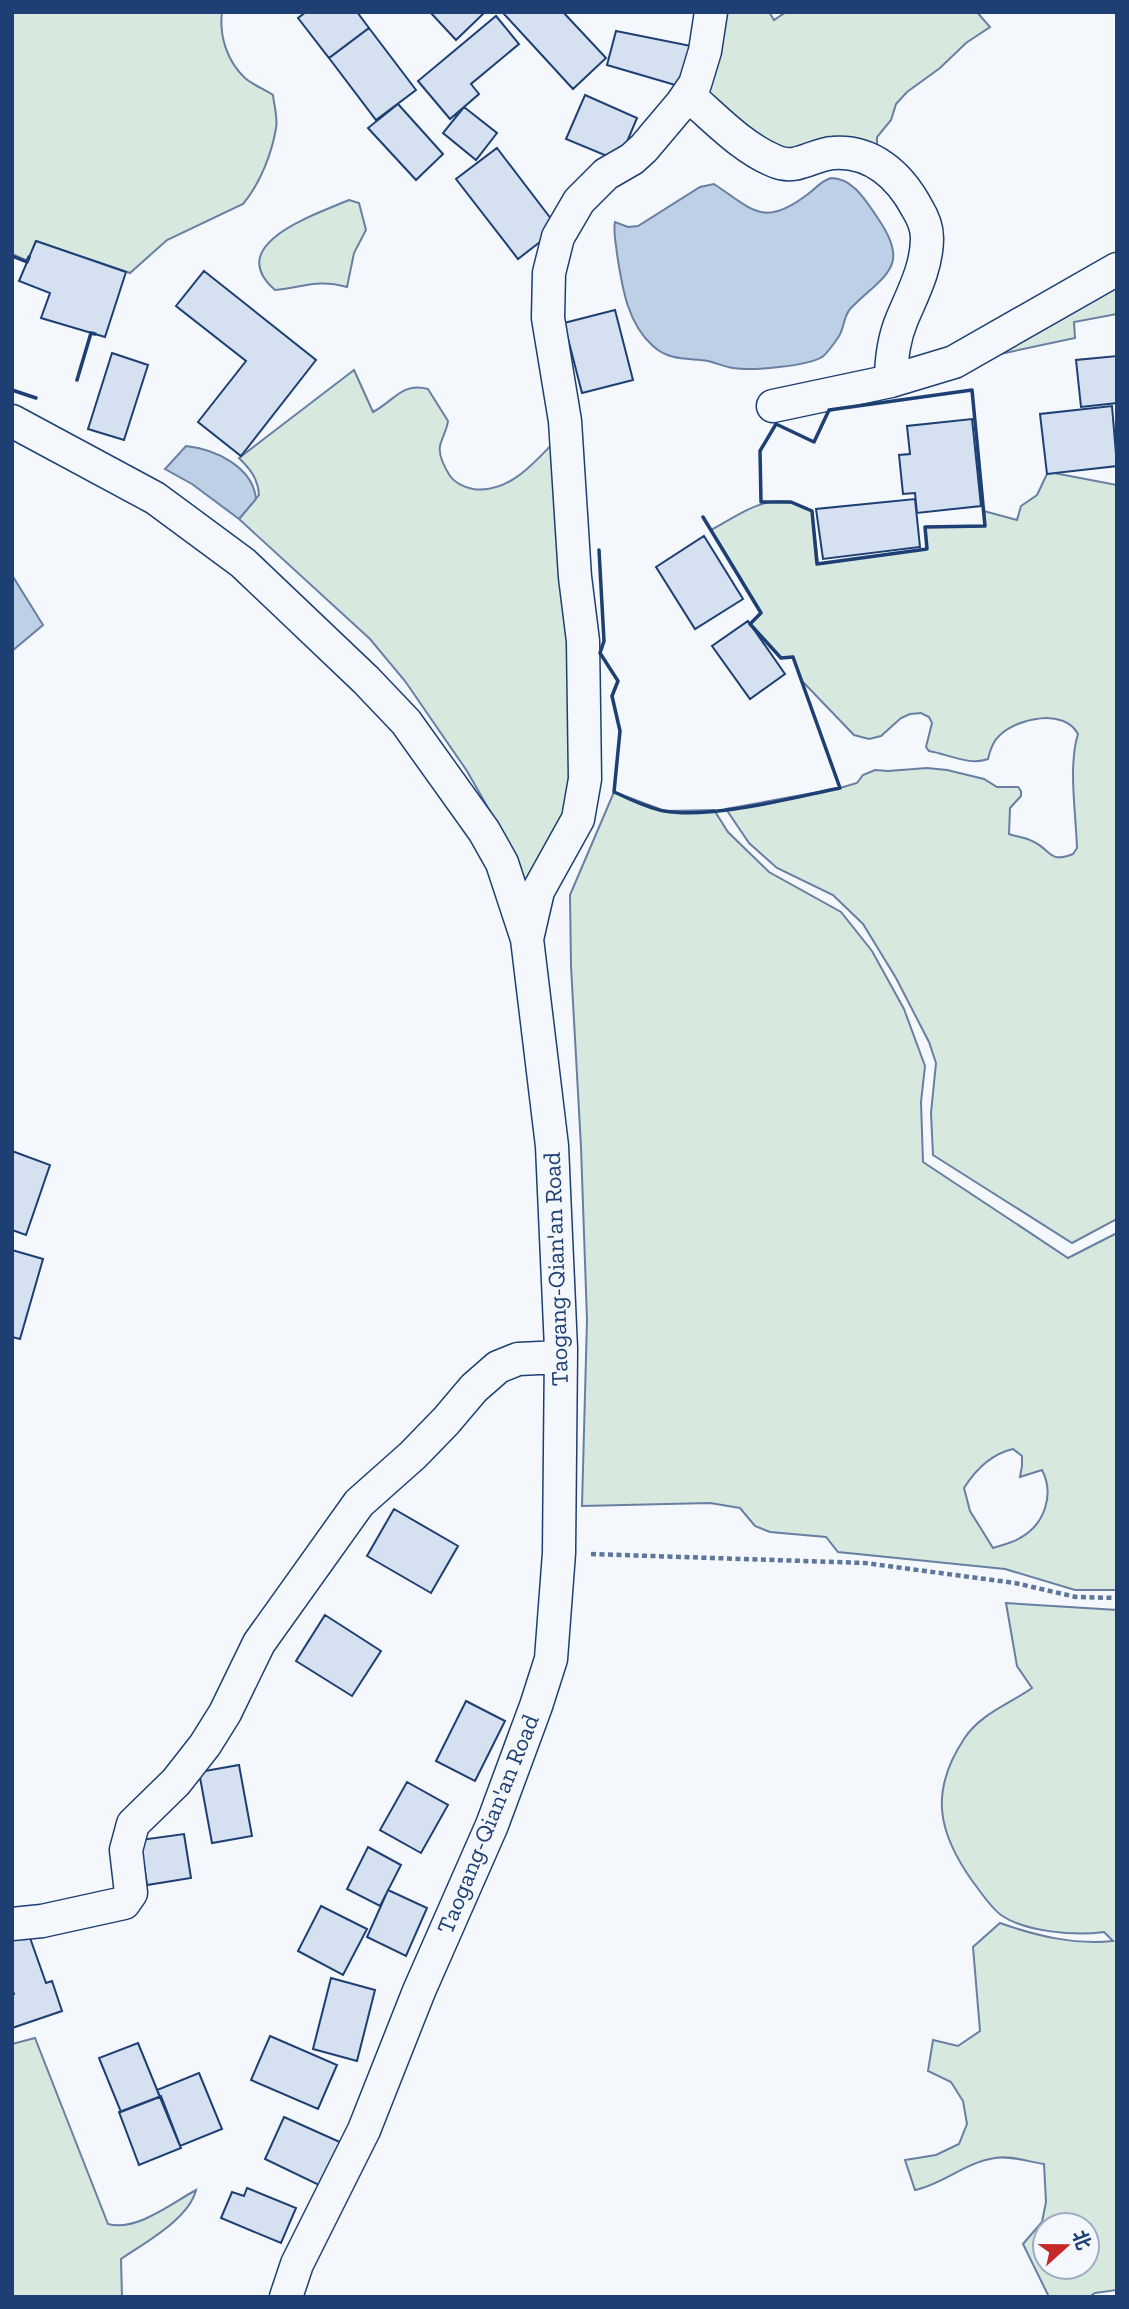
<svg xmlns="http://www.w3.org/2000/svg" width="1129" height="2309" font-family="'Zilla Slab','Noto Sans SC',serif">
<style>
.green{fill:#d7e8df;stroke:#687fa3;stroke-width:2;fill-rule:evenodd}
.water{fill:#bed0e5;stroke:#687fa3;stroke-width:2}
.building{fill:#d5e0f0;stroke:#1d3f73;stroke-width:2}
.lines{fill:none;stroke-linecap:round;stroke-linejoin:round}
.minor-casing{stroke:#1d3f73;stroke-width:35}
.path{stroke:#5e769c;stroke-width:4.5;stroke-dasharray:5 3.5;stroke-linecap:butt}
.minor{stroke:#f4f7fb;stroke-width:32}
.wall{stroke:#1d3f73;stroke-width:3.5}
.labels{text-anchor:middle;stroke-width:5;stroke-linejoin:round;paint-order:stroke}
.street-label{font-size:24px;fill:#1d3f73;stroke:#f4f7fb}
</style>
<rect width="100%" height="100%" fill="#f4f7fb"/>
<path class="green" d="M 12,12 L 222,12 C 219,36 227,61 245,78 C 253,85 264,89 273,95 C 274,105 278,118 276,128 C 272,153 260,184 243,204 L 167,240 L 130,273 L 36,241 L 28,261 L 12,254 Z
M 719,12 L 769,12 L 774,20 L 786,12 L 977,12 L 990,27 L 966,43 L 940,68 L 907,92 L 896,104 L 891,120 L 877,137 L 877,155 L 786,155 L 699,93 Z
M 349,200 L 359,203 L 366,230 L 354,253 L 347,287 C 317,279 305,287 275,290 C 222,244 317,214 349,200 Z
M 1117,277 L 1117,314 L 1074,322 L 1075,338 L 986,357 Z
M 354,370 L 373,412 C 394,401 402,382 428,389 L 448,421 C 447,430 442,437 440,446 C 438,456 445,468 450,476 C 456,484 463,487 473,489 C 509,494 535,462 557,439 L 576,677 L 572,799 L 523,888 L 507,841 L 467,771 L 405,681 L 370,639 L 239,519 L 259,495 C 258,478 250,469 239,458 Z
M 1054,473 L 1117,485 L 1117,1219 L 1072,1243 L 933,1155 L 931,1113 L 936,1063 L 929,1042 L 896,978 L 863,924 L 833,895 L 777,868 L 749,843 L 726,809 L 840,788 L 857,783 L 863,775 L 875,770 L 888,771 L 927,768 L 947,770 L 984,779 L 997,787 L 1018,787 L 1021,791 L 1021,796 L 1010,808 L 1009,834 C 1017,837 1025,837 1032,841 C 1051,849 1048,864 1073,854 L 1077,848 C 1076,814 1068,766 1078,734 C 1064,708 1018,718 1000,735 C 993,741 990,750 988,759 C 969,766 948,754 929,751 L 926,747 L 932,723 L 929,717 L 921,713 L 910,714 L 901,718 L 881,736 L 869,739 L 854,735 L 802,681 L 793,658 L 781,658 L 750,624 L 761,612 L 711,530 C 746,511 772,488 812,511 L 818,564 L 927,549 L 925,527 L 985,526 L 984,511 L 1017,520 L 1021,506 L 1037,495 L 1047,474 Z
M 614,792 L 665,811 L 714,810 L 728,832 L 769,872 L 841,912 L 872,951 L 904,1009 L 925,1066 L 921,1102 L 923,1162 L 1068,1258 L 1117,1233 L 1117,1590 L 1075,1590 L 1005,1569 L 838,1552 L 826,1537 L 770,1532 L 755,1526 L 740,1508 L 710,1503 L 582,1506 L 587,1320 L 581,1147 L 571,966 L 570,895 ZM 1013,1449 L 1022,1456 L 1022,1466 L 1020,1477 L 1042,1470 C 1055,1495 1044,1525 1020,1538 C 1012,1543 1002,1545 993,1548 L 970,1511 L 964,1488 C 976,1469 991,1454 1013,1449 Z
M 1006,1603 L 1117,1610 L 1117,2290 L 1095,2293 L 1089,2297 L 1049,2297 L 1023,2244 L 1042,2222 L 1046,2202 L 1044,2164 C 1029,2162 1010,2155 995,2158 C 966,2162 943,2184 915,2190 L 905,2160 L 936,2155 L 959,2144 L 967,2124 L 963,2101 L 951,2082 L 928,2071 L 933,2040 L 958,2046 L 980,2031 L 973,1947 L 1000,1923 C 1037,1936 1074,1945 1113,1941 L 1104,1932 C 1075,1936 1025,1932 1001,1915 C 990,1907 981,1892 973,1882 C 938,1833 929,1792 964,1739 C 980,1714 1008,1705 1032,1688 L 1017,1666 ZM 1045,2225 L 1087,2225 L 1087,2267 L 1045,2267 Z
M 35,2038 L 108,2224 C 136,2232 172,2203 196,2190 C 189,2219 144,2243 121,2259 L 122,2297 L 12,2297 L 12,2044 Z"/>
<path class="water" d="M 831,178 C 853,178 866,201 877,217 C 912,267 885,274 851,308 C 844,315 845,323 841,332 C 840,336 826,355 822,357 C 808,366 751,371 733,368 C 725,367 716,363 708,361 C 688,358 669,361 653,346 C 627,323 622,286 617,254 C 616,243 613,232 615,222 L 628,227 L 638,226 L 700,187 L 714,184 C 753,210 764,228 808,194 C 816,188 821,181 831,178 Z
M 186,446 C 215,449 253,467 256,499 L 239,519 L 192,484 L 165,469 Z
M 12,575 L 43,625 L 12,651 Z"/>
<path class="building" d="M 306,12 L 357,12 L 369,28 L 329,58 L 298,18 Z
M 430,12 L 485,12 L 456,40 Z
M 506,12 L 563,12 L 606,58 L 573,89 L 504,14 Z
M 496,16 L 519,44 L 471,84 L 479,94 L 450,119 L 418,81 Z
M 369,28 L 416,90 L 376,120 L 329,58 Z
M 616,31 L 691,46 L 682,87 L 607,65 Z
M 585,95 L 637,118 L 619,161 L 566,139 Z
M 398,104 L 443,154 L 416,180 L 368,128 Z
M 464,107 L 497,133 L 476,160 L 443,133 Z
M 497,148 L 558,228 L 518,259 L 456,179 Z
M 36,241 L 126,272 L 105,337 L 41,318 L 50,293 L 19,281 Z
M 204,271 L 316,360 L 241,456 L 198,422 L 246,361 L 176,306 Z
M 615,310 L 633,380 L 582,393 L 564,323 Z
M 112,353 L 148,365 L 124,440 L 88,429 Z
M 1117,356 L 1117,403 L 1081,407 L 1076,360 Z
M 1112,406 L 1117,466 L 1047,474 L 1040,414 Z
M 972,419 L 981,506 L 917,513 L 915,493 L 903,494 L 899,455 L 910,454 L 907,426 Z
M 915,499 L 920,547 L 823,559 L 816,509 Z
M 704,536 L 743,599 L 695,629 L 656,567 Z
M 748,621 L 785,674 L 750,699 L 712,646 Z
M 12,1151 L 50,1165 L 26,1235 L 12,1230 Z
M 12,1250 L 43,1259 L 20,1339 L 12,1337 Z
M 394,1509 L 458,1546 L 431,1593 L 367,1556 Z
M 325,1615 L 381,1651 L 352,1696 L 296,1661 Z
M 466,1701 L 505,1721 L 475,1781 L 436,1761 Z
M 239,1765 L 252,1836 L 212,1843 L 199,1772 Z
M 407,1782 L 448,1805 L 421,1853 L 380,1830 Z
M 184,1834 L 191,1878 L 147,1885 L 140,1840 Z
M 368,1847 L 401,1865 L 380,1906 L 347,1889 Z
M 388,1890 L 427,1908 L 406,1956 L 367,1937 Z
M 321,1906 L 367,1929 L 343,1975 L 298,1951 Z
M 29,1935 L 46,1983 L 52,1981 L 62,2011 L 12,2028 L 12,1995 L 14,1994 L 12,1988 L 12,1940 Z
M 331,1978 L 375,1990 L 357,2061 L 313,2049 Z
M 270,2036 L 337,2065 L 318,2109 L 251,2080 Z
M 138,2043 L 160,2097 L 121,2112 L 99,2058 Z
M 199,2073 L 222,2129 L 180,2146 L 157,2090 Z
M 161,2096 L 181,2148 L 139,2165 L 119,2112 Z
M 284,2117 L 342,2143 L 321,2186 L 265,2159 Z
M 247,2188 L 296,2208 L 281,2243 L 221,2218 L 232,2192 L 244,2196 Z"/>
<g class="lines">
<defs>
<path id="minor" d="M 688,95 C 715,118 743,149 777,162 C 797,170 814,154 833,153 C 872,150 900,176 917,208 C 922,216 927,228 927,238 C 927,267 913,293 902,319 C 894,338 891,360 891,381
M 773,406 L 891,381 L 954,362 L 1117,269
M 12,421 L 155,498 L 243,563 L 366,680 L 406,722 L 484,831 L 502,863 L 527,939 L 552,1146 L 561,1349 L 559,1553 L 551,1659 L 536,1706 L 492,1825 L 419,1991 L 364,2130 L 297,2264 L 286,2297
M 527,939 L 538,891 L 578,819 L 585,779 L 583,641 L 575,577 L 565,421 L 548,318 L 549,273 L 558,237 L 579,201 L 606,174 L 632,159 L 644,148 L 682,103 L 695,84 L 705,51 L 711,12
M 12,1924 L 42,1921 L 124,1903 L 131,1893 L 126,1850 L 133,1824 L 176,1782 L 205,1745 L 225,1713 L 259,1643 L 359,1503 L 413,1455 L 446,1421 L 474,1388 L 498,1367 L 518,1359 L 561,1357"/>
</defs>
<use href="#minor" class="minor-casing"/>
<path class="path" d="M 591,1554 L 865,1563 L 1015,1583 L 1076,1597 L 1117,1598"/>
<use href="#minor" class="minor"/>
<path class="wall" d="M 12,256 L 27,262 L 29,257
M 77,380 L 91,333 L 95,334
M 12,390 L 36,398
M 972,390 L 985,526 L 925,527 L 927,549 L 817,564 L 812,511 L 791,502 L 761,502 L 760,451 L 776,424 L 814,442 L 829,410 Z
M 599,550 L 604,641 L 600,653 L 618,681 L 612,696 L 620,731 L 614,792 C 630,799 647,808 664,811 C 713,819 791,798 840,788 L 793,657 L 781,658 L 750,624 L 761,613 L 703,517"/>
</g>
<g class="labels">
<g class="street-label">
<text transform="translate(556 1269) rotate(-92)" y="8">Taogang-Qian'an Road</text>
<text transform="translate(488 1824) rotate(-68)" y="8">Taogang-Qian'an Road</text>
</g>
</g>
<rect width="1129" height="2309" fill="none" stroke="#1d3f73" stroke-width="28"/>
<g transform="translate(1066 2246) rotate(69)"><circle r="33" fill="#f4f7fb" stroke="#9eadc5" stroke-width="2"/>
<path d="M0-5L12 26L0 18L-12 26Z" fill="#c62828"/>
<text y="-10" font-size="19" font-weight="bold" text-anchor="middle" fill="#1d3f73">北</text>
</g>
</svg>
